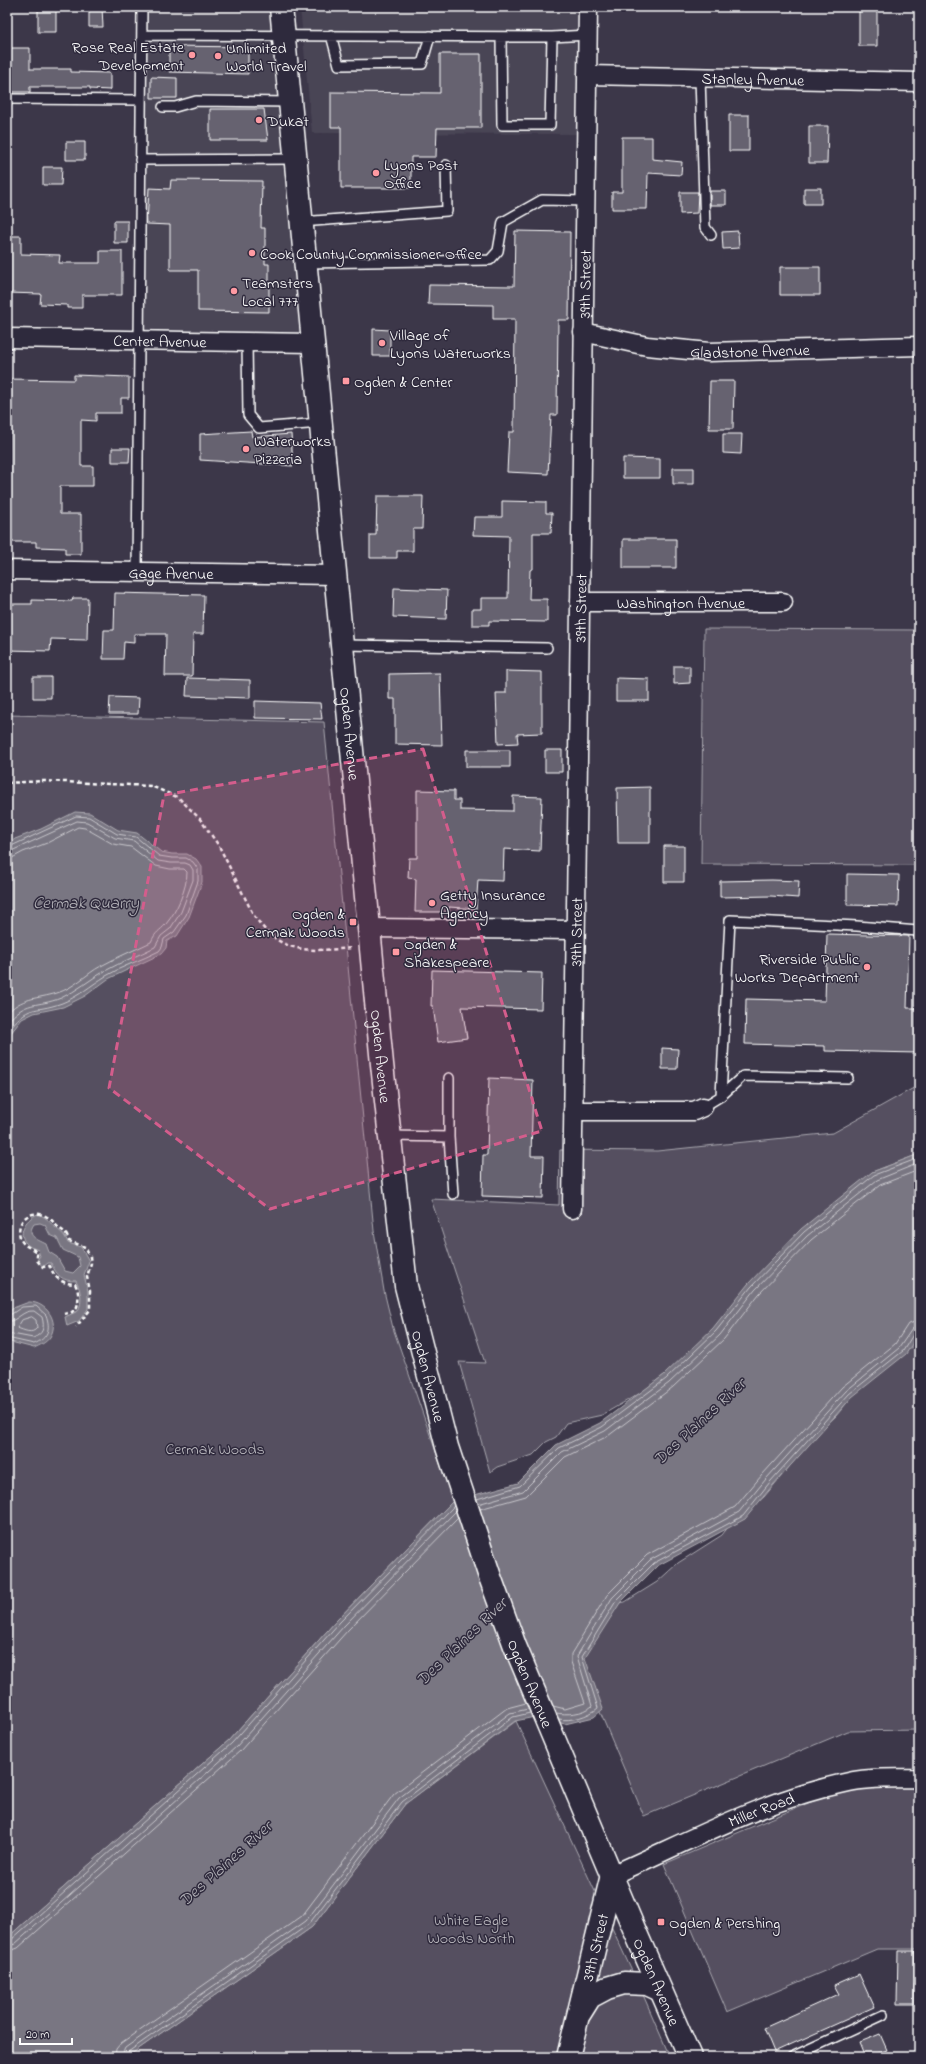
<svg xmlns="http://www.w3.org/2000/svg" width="926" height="2064" font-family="'Indie Flower',sans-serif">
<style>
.built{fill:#494455}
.green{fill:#555060;stroke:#aaa8b0}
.water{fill:#797682;stroke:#afadb4;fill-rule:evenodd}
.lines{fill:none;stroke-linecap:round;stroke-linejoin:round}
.shore{stroke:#c9c8cd;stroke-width:1}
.building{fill:#666270;stroke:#fff}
.lane-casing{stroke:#fff;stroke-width:12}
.street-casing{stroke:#fff;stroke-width:21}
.secondary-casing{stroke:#fff;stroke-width:25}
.primary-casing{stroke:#fff;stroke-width:25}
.path{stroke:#fff;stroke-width:2.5;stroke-dasharray:4 3;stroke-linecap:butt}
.lane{stroke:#2f2a3d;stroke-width:9}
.street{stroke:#2f2a3d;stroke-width:18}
.secondary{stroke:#2f2a3d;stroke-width:22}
.primary{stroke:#2f2a3d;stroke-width:22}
.marked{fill:#d45d8c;fill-opacity:0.2;stroke:#d45d8c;stroke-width:3;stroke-dasharray:8 5;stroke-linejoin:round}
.poi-dot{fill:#ff9aa2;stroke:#2f2a3d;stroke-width:1.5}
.labels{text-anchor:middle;stroke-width:3;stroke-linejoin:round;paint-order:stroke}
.poi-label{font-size:16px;fill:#fff;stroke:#2f2a3d;text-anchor:start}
.street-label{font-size:16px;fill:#fff;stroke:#2f2a3d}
.park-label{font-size:16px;fill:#bbb9bf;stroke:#2f2a3d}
.water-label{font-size:17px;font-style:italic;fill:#b5b4ba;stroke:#2f2a3d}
</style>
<rect width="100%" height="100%" fill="#3c3749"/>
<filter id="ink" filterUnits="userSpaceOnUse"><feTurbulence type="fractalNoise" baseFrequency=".025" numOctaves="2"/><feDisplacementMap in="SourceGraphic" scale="8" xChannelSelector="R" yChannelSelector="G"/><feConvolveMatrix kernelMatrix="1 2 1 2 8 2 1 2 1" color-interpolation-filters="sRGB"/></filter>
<g filter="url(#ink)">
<path class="built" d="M 142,7 L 278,7 L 308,339 L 138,335 Z
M 300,7 L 582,7 L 579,134 L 312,133 Z"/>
<path class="green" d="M 704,629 L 919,630 L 919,865 L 701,864 Z
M 7,715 L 324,722 L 374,1231 L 384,1291 L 393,1328 L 453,1501 L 337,1620 L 229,1740 L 7,1938 Z
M 919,1085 L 919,1154 L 872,1172 L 742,1315 L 642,1392 L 602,1415 L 566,1423 L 556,1437 L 546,1442 L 533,1455 L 497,1467 L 490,1472 L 459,1362 L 485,1363 L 431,1199 L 559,1205 L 560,1150 L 657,1151 L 833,1133 Z
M 919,1341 L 919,1730 L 848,1731 L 644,1816 L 575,1653 L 619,1603 L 625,1602 L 657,1582 L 678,1563 L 722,1535 L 732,1522 L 764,1497 L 815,1436 L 836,1416 L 856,1392 Z
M 516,1721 L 644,1997 L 670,2057 L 127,2057 L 312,1927 L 405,1804 Z
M 858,1782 L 919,1782 L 919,1949 L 877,1949 L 727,2012 L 664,1864 Z"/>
<path class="water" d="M 75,812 L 90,813 L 118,830 L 137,833 L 161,852 L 172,854 L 187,854 L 196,859 L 202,867 L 202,882 L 189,917 L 177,936 L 167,941 L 166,948 L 161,954 L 108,979 L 85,996 L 63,1007 L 34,1013 L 22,1019 L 7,1038 L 7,845 L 15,839 L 41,829 Z
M 919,1154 L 919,1333 L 906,1354 L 852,1397 L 773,1485 L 745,1519 L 657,1566 L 620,1603 L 585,1658 L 603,1709 L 594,1717 L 565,1724 L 535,1717 L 515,1721 L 405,1804 L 312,1927 L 127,2057 L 7,2057 L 7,1938 L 229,1740 L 337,1620 L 453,1501 L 518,1483 L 556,1445 L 600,1423 L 664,1375 L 713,1328 L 748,1284 L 801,1229 L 872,1172 Z
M 38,1214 C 50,1219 48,1222 56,1228 C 62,1233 65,1235 68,1243 L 81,1247 L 89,1261 L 84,1275 L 88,1291 L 88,1309 L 79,1321 L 67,1326 L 65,1317 L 78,1311 C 83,1301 81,1291 76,1281 C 62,1281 57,1276 51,1263 L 48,1263 L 43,1267 L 37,1260 L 40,1256 L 38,1250 C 35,1248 31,1248 29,1246 C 15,1235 25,1219 38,1214 ZM 40,1223 L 45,1225 L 50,1235 L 57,1238 L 63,1250 L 78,1257 L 80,1266 L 73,1273 L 65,1271 L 57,1257 L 49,1252 L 46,1244 C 36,1239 26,1236 34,1224 Z
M 29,1302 C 46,1302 60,1321 50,1337 C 46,1343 40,1345 34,1348 L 7,1341 L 7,1315 L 13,1308 Z"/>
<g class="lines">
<path class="shore" d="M 7,848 L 76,816 L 89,817 L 117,834 L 136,837 L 159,856 L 172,858 L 186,858 L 193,862 L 198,869 L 198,881 L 186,915 L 174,932 L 164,939 L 162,947 L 159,951 C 142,960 122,966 106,976 C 91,985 78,997 62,1003 C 32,1014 30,1002 7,1032
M 7,853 L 77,821 L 87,822 L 115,838 L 134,841 L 158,861 L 171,863 L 185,863 L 190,865 L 193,870 L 193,880 L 181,912 L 170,929 L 161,936 L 155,947 C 139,955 121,962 105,971 C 90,979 77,991 61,998 C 36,1008 26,999 7,1023
M 7,859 L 14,857 L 23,852 L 47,843 L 78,827 L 85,828 L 113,844 L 131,847 L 156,866 L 170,869 L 184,869 L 187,872 C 187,888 177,911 166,924 C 159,932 156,931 151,942 C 135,950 117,957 101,966 C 86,974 74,988 57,993 C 38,999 20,997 7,1014
M 7,1317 L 22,1307 L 36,1306 L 46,1315 C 51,1329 48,1338 34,1344 L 7,1338
M 32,1317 L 36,1320 L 37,1328 C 32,1335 24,1330 17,1328 L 22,1320 Z
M 7,1322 C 18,1321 22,1310 34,1311 L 42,1317 C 45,1328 43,1334 33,1338 L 7,1333
M 477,1499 L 520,1486 L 559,1448 L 602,1427 L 666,1379 L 716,1331 L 751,1287 L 804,1232 L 874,1175 L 919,1158
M 478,1504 L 523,1491 L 562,1452 L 605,1431 L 669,1383 L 720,1335 L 755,1290 L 807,1236 L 877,1180 L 919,1163
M 480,1509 L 526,1496 L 565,1457 L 608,1436 L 673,1387 L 724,1339 L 759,1294 L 811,1240 L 880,1185 L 919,1170
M 553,1706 L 565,1709 L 585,1703 L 571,1662 L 571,1654 L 607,1595 L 647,1555 L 735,1507 L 762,1475 L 842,1387 L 895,1344 L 908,1324 L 919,1321
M 556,1713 C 566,1715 584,1714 592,1706 L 577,1656 L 612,1598 L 650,1560 L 739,1512 L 766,1479 L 846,1391 L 899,1348 L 912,1329 L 919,1327
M 559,1719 C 570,1722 589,1716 598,1708 L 582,1657 L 616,1601 L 654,1563 L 743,1516 L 770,1482 L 849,1394 L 903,1351 L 914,1333 L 919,1332
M 7,1941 L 11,1940 L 232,1743 L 340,1622 L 454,1506
M 7,1946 L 15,1944 L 236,1747 L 344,1626 L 456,1511
M 7,1952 L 18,1948 L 240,1751 L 348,1630 L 458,1518
M 115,2057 L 116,2049 L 121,2043 L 302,1916 L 394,1794 L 507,1708 L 526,1703
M 121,2057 L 125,2048 L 306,1921 L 399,1798 L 510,1713 L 528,1709
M 126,2057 L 128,2052 L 309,1924 L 402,1802 L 513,1717 L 530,1713"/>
</g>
<path class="building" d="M 38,7 L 56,7 L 56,32 L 38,32 Z
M 89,7 L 102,7 L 103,27 L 89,27 Z
M 859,7 L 877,7 L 877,46 L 859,46 Z
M 169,46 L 248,47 L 248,74 L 169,72 Z
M 9,48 L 30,48 L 30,69 L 71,69 L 71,72 L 110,73 L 110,90 L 90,89 L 90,87 L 30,87 L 30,92 L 7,92 Z
M 440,54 L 481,54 L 481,128 L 437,128 L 436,157 L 411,157 L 411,188 L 341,188 L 341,127 L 331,127 L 331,92 L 440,93 Z
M 151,77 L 177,78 L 177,98 L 151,98 Z
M 210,109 L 264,109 L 268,140 L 210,140 Z
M 729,115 L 749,115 L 749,151 L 729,151 Z
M 809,126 L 828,126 L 827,163 L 809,163 Z
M 622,137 L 652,137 L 652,159 L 682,162 L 681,175 L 648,173 L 647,209 L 612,209 L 612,192 L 622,192 Z
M 66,142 L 85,142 L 85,160 L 66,160 Z
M 43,167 L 62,167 L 61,185 L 43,185 Z
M 171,180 L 262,181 L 261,228 L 265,228 L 265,264 L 269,264 L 269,312 L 198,311 L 198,270 L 170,270 L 170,225 L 147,224 L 149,188 L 170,189 Z
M 804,188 L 821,188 L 821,204 L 804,204 Z
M 710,191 L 726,191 L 726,205 L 710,205 Z
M 680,192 L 698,192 L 697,213 L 680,214 Z
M 114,221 L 128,221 L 128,243 L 114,243 Z
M 515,231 L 570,232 L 569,320 L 558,320 L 557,415 L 551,415 L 548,474 L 507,472 L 509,432 L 514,432 L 515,319 L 493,319 L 493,305 L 428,304 L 429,285 L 514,286 Z
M 738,231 L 739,248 L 723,249 L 722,232 Z
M 7,236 L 21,236 L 21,254 L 60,255 L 59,263 L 100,263 L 100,251 L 122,251 L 122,295 L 82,295 L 82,308 L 67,308 L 67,305 L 40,304 L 41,294 L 7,293 Z
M 780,267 L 820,267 L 820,295 L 780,295 Z
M 373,329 L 390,330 L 390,356 L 373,356 Z
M 74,375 L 129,377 L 129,398 L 121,398 L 121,413 L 96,413 L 96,421 L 81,420 L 81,466 L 93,466 L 93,486 L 60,486 L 60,514 L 81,514 L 81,554 L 65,554 L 65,548 L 36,547 L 36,542 L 7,542 L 9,424 L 7,424 L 7,379 L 74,380 Z
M 710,381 L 734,381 L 733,429 L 709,429 Z
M 251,431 L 252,437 L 291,434 L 293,466 L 200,460 L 200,434 Z
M 723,434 L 742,434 L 741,454 L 723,453 Z
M 112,448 L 130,448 L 129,462 L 112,462 Z
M 623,458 L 660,459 L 660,478 L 623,478 Z
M 673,468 L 694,468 L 694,484 L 673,484 Z
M 377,496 L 423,496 L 422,529 L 413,529 L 413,551 L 397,551 L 397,558 L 370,558 L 370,535 L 376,535 Z
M 502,501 L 546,502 L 546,513 L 552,513 L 551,533 L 533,533 L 533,569 L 530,570 L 529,599 L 547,599 L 547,622 L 489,621 L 489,625 L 472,625 L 472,609 L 481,609 L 481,598 L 508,598 L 509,536 L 473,535 L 474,517 L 502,517 Z
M 623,539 L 676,539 L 676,568 L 623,568 Z
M 394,588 L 447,590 L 446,619 L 393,617 Z
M 115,593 L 204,595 L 203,634 L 193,634 L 192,676 L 165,676 L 166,634 L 134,634 L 134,643 L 124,642 L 123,659 L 103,659 L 104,630 L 114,630 Z
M 73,598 L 88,598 L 87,640 L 51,639 L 50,651 L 7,650 L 7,604 L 32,604 L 32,600 L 72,601 Z
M 674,666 L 690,666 L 690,683 L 674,684 Z
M 506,671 L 542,672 L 542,733 L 517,734 L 518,743 L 498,744 L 496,693 L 506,693 Z
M 440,673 L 442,745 L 395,744 L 395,699 L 389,699 L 389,674 Z
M 33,677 L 51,677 L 51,698 L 33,698 Z
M 187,678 L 250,680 L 250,698 L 186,696 Z
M 616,678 L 649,679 L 649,701 L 616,701 Z
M 110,697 L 139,698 L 138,714 L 109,714 Z
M 255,701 L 320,703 L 322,719 L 255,718 Z
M 466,750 L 510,750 L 510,767 L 466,767 Z
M 545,750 L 562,750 L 562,772 L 545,772 Z
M 650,787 L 650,843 L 618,843 L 617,788 Z
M 417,790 L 454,791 L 454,800 L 460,800 L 460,810 L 513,811 L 513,796 L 542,797 L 540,851 L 504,849 L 503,881 L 478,880 L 476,909 L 449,907 L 449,912 L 415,912 L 416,879 L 408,878 L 409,858 L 417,858 Z
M 664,846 L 684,846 L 684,882 L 664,882 Z
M 847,874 L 899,875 L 898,906 L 847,905 Z
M 772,880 L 799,881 L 798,898 L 771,896 L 720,897 L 720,881 Z
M 827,934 L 909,936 L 907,1008 L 919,1008 L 919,1053 L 825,1051 L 825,1046 L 745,1044 L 746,999 L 825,1001 Z
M 432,970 L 542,973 L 541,1009 L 462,1007 L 467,1038 L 438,1042 L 433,1006 L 431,1006 Z
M 662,1048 L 678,1049 L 677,1069 L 662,1069 Z
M 489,1078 L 533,1080 L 531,1156 L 544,1156 L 543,1198 L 482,1196 L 483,1155 L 487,1155 Z
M 898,1951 L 915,1951 L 914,2004 L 897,2004 Z
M 859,1974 L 874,2007 L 774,2052 L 764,2028 L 839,1994 L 834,1985 Z
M 880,2034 L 887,2050 L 866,2057 L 860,2042 Z"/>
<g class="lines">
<defs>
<path id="lane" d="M 142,35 L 552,37 L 550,125 L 502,125 L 501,37
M 331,35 L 339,65 L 422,64 L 430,36
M 552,37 L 588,35
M 700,78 L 705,227 L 711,235
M 7,99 L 141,100
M 163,107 L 175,107 L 196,101 L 290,102
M 140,160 L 295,159
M 301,222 L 447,211 L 446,165
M 305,263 L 490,260 L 498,251 L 503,222 L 542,200 L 585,201
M 247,342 L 248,415 L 259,428 L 320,423
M 137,572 L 142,7
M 342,645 L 547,648
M 721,1096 L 730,920 L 857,926 L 918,931 L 919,935
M 703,1107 L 721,1096 L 743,1076 L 848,1078
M 390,1136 L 449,1137 L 449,1078
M 449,1137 L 453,1194
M 792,2057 L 883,2015"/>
<g id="street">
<path id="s1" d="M 587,75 L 919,82"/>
<path id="s2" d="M 583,332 L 647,346 L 709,352 L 919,346"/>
<path id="s3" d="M 7,338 L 312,343"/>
<path id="s4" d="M 7,570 L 336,575"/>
<path id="s5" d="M 580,602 L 783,602"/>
<path d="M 369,928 L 575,930"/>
<path d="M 573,1111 L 694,1111 L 703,1107"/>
<path id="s6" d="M 572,1209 L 588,7"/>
<path id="s7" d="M 612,1875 C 689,1841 766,1799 849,1782 C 871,1777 896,1779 919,1778"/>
</g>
<g id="secondary">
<path d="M 580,2013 L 590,1997 L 607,1988 L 624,1983 L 647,1984 L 660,1990"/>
<path id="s8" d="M 568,2057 L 612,1875"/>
</g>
<g id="primary">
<path id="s9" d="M 281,7 L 382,1064 L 406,1286 L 447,1447 L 490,1577 L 515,1646 L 635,1931 L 690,2057"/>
</g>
</defs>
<use href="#lane" class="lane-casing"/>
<use href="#street" class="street-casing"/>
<use href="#secondary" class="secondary-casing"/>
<use href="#primary" class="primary-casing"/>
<path class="path" d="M 7,783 L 44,781 L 151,786 L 179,798 L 200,819 L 219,846 L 253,914 C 280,956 309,951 353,948
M 64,1314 L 72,1312 L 77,1307 C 79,1299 79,1291 75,1284 C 62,1284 54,1278 50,1266 L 43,1267 C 41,1265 38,1262 37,1260 C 36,1256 39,1254 35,1251 C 30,1247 25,1247 21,1240 C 12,1218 38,1202 56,1225 C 62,1232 65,1229 69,1241 L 85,1247 L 90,1257 L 91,1263 L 87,1277 L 90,1291 L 90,1310 L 76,1327"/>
<use href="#lane" class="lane"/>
<use href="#street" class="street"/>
<use href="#secondary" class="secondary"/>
<use href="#primary" class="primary"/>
</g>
</g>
<path class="marked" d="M 423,749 L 542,1131 L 270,1209 L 109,1088 L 164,795 Z"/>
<g class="poi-dot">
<circle cx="192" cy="55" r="4"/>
<circle cx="218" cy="56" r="4"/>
<circle cx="259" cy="120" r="4"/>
<circle cx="376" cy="173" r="4"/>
<circle cx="252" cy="253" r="4"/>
<circle cx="234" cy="291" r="4"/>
<circle cx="382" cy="343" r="4"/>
<rect x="342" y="377" width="8" height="8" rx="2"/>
<circle cx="246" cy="449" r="4"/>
<circle cx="432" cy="903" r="4"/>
<rect x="349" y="918" width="8" height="8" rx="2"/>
<rect x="392" y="948" width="8" height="8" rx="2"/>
<circle cx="867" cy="967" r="4"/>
<rect x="657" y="1918" width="8" height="8" rx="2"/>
</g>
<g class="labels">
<g class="poi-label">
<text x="184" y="52" text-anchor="end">Rose Real Estate<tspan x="184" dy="18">Development</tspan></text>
<text x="226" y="53">Unlimited<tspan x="226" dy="18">World Travel</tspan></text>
<text x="267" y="126">Dukat</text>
<text x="384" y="170">Lyons Post<tspan x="384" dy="18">Office</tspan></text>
<text x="260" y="259">Cook County Commissioner Office</text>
<text x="242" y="288">Teamsters<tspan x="242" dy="18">Local 777</tspan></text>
<text x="390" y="340">Village of<tspan x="390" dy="18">Lyons Waterworks</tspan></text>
<text x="354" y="387">Ogden &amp; Center</text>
<text x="254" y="446">Waterworks<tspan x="254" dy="18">Pizzeria</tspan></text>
<text x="440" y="900">Getty Insurance<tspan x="440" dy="18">Agency</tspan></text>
<text x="345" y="919" text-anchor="end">Ogden &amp;<tspan x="345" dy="18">Cermak Woods</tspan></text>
<text x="404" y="949">Ogden &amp;<tspan x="404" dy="18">Shakespeare</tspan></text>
<text x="859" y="964" text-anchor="end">Riverside Public<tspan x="859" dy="18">Works Department</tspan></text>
<text x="669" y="1928">Ogden &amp; Pershing</text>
</g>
<g class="street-label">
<text dy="6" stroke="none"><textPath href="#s1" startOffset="166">Stanley Avenue</textPath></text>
<text dy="6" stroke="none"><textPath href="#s6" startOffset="925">39th Street</textPath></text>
<text dy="6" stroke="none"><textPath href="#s3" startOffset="153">Center Avenue</textPath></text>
<text dy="6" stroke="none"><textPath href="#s2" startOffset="169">Gladstone Avenue</textPath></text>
<text dy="6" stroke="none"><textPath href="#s4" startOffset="164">Gage Avenue</textPath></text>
<text dy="6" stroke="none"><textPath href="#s5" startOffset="101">Washington Avenue</textPath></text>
<text dy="6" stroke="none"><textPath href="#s6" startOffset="601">39th Street</textPath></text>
<text dy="6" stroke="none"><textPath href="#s9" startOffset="730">Ogden Avenue</textPath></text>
<text dy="6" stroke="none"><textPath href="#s6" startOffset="277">39th Street</textPath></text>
<text dy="6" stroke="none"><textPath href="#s9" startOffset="1054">Ogden Avenue</textPath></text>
<text dy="6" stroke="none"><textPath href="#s9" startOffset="1378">Ogden Avenue</textPath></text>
<text dy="6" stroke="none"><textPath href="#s9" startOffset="1702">Ogden Avenue</textPath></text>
<text dy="6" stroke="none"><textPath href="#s7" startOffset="163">Miller Road</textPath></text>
<text dy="6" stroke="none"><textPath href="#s8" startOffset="113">39th Street</textPath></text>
<text dy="6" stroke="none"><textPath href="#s9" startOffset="2026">Ogden Avenue</textPath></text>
</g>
<g class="park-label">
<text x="215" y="1454">Cermak Woods</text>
<text x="471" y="1925">White Eagle<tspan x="471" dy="18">Woods North</tspan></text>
</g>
<g class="water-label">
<text x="86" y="908">Cermak Quarry</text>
<text transform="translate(699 1421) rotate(-43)" y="6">Des Plaines River</text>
<text transform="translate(461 1641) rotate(-44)" y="6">Des Plaines River</text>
<text transform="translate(225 1863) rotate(-42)" y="6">Des Plaines River</text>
</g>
</g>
<rect width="926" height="2064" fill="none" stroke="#2f2a3d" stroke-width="24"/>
<rect x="12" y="12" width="902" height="2040" fill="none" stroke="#fff" stroke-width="1.5" filter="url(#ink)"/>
<path d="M20 2038v6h52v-6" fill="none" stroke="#ffffff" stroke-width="2"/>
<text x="26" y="2038" font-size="12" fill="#ffffff" stroke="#2f2a3d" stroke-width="3" paint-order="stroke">20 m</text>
</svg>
